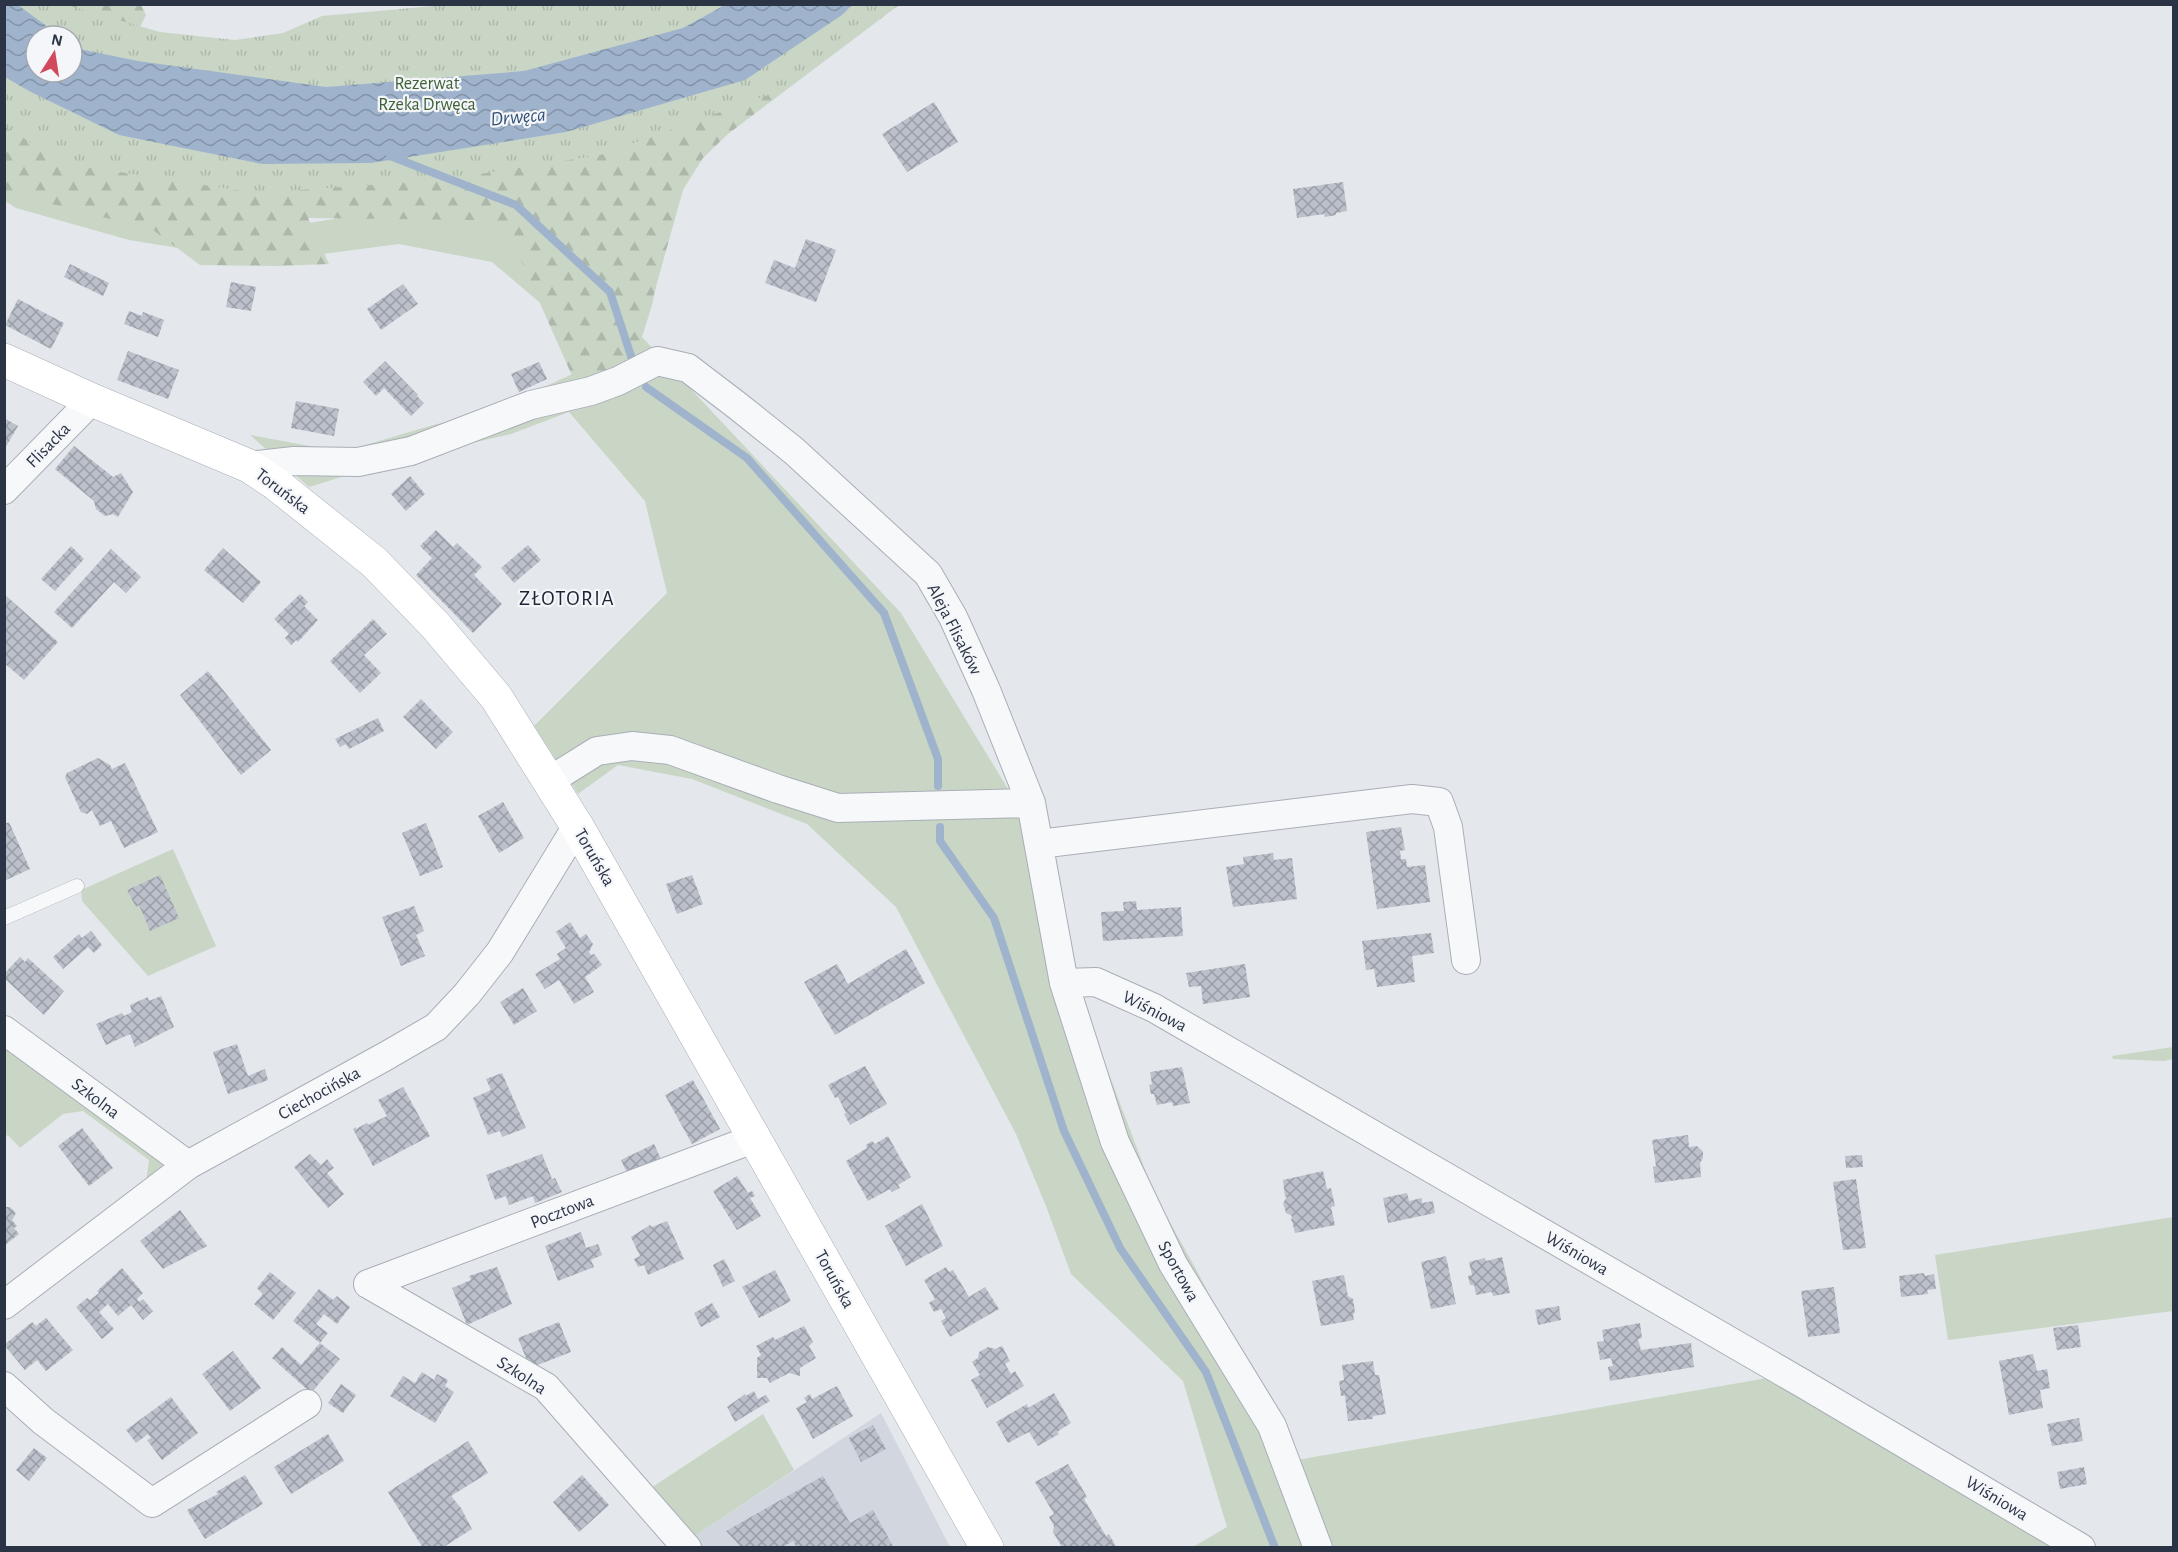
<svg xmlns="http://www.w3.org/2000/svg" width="2178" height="1552" font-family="'Alegreya Sans',sans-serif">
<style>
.built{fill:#d2d6de}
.grass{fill:#c9d6c5}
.forest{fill:url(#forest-firs)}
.park{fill:url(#park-tufts);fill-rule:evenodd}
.water{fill:url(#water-waves)}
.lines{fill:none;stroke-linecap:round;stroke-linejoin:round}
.stream{stroke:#9fb4cc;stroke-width:8}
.building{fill:url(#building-cross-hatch)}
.service-casing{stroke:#a9aeb7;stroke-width:15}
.minor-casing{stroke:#a9aeb7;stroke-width:30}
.secondary-casing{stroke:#a9aeb7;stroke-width:34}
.service{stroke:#f7f8fa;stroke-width:14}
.minor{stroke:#f7f8fa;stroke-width:28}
.secondary{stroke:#fff;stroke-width:33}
.labels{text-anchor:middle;stroke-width:4.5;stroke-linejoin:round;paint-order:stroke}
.park-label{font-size:18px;fill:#3f6138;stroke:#f4f6f9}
.street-label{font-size:18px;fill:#2b3445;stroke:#f4f6f9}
.water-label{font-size:20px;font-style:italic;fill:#34527a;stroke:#f4f6f9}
.quarter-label{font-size:21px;letter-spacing:1.5px;fill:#1d2536;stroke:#f4f6f9}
</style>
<defs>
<pattern id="forest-firs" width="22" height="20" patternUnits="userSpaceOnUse" patternTransform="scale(1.5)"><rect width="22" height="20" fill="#c9d6c5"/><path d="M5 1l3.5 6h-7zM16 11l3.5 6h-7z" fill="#adb8ab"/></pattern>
<pattern id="park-tufts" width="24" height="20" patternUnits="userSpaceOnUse" patternTransform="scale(1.5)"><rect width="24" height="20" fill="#c9d6c5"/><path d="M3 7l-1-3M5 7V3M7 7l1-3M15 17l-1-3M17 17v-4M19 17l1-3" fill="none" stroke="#adb8ab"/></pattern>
<pattern id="water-waves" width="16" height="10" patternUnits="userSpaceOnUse" patternTransform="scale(1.5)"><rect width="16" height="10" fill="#9fb4cc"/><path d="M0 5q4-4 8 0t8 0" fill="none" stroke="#8293a7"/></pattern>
<pattern id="building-cross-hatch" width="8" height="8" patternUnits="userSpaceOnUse" patternTransform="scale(1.5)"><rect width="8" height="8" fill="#bbc0ca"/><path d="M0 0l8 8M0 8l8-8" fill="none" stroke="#989da6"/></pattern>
</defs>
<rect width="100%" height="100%" fill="#e4e7ec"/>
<path class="built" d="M 881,1413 L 950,1547 L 701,1548 L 692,1538 Z"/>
<path class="grass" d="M 683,162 L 652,305 L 642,337 L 901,613 L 1022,812 L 1079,995 L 1155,1196 L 1197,1271 L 1244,1361 L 1274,1464 L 1773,1377 L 2058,1547 L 1193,1547 L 1227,1527 L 1183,1381 L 1071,1274 L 1046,1206 L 1016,1134 L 896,907 L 807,824 L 692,779 L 618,765 L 578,794 L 534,726 L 667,593 L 645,501 L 569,412 L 511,434 L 397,460 L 309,487 L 250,435 L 342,452 L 433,425 L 487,413 L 590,366 L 566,325 L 492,262 L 399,244 L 315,255 L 191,250 L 129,240 L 16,208 L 5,201 L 5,170 L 309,223 Z
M 173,849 L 216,946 L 148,976 L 82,901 L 81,890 Z
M 5,1041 L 168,1165 L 146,1182 L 149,1160 L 83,1111 L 63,1114 L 20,1148 L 8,1135 L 5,1137 Z
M 2173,1047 L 2173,1059 L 2164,1061 L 2113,1059 L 2112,1056 Z
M 2173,1217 L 2173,1311 L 1948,1340 L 1935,1255 Z
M 763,1414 L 794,1470 L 692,1538 L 648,1490 Z"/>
<path class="forest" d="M 18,5 L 141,5 L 146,15 L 136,35 L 72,36 Z
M 852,5 L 899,5 L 728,134 L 703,158 L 683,190 L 643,333 L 636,352 L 604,381 L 577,387 L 513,242 L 474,220 L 308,218 L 329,264 L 277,266 L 200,265 L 153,230 L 5,192 L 4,88 Z"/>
<path class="park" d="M 5,5 L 67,5 L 160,32 L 235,40 L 283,33 L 322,16 L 445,5 L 887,5 L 850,29 L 785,89 L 600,155 L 443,180 L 256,193 L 67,164 L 5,127 ZM 36,36 L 72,36 L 72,72 L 36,72 Z"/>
<path class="water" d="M 5,4 L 18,5 L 60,36 L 36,36 L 36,72 L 72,72 L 72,44 L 79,49 L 138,61 L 326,87 L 524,71 L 683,28 L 725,5 L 852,5 L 842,15 L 745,80 L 566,132 L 371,163 L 262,164 L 119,135 L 29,91 L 5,77 Z"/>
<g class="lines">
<path class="stream" d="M 390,156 L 516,205 L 610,292 L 632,359
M 646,387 L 747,458 L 884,613 L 938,759 L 938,786
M 940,827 L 940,841 L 994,918 L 1064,1131 L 1120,1248 L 1206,1372 L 1275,1548"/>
</g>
<path class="building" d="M 934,102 L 958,142 L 907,172 L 882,134 Z
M 1343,182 L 1347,211 L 1336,213 L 1336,215 L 1325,217 L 1324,214 L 1297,218 L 1293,189 Z
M 806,239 L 836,250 L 816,302 L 765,283 L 774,260 L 795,268 Z
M 70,264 L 109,283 L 103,296 L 64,277 Z
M 231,282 L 256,287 L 251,311 L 226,307 Z
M 403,284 L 418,304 L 381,330 L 367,309 Z
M 18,299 L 64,323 L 51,349 L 5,325 Z
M 129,311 L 142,316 L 143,312 L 164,320 L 158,337 L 124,324 Z
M 128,351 L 179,370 L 168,399 L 117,380 Z
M 385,361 L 418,395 L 417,396 L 424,403 L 411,416 L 384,388 L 376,396 L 363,382 Z
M 539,362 L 547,379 L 519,392 L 511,374 Z
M 296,401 L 339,409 L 334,436 L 291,428 Z
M 4,418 L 18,426 L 4,450 Z
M 74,446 L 113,477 L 121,473 L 133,492 L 118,517 L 113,514 L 105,516 L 96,509 L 94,501 L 55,469 Z
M 410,476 L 425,494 L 406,511 L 391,494 Z
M 436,530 L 453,547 L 457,543 L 482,567 L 474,575 L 502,604 L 473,633 L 416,575 L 432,558 L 420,546 Z
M 528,545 L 541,560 L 514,583 L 501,568 Z
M 71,546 L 84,559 L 55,591 L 41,579 Z
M 223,548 L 261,582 L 243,603 L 204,570 Z
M 111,549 L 141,577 L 126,593 L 114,582 L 72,628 L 54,612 Z
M 4,594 L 58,642 L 24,680 L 4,663 Z
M 300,594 L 308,602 L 304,606 L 318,620 L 298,642 L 296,640 L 291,645 L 285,638 L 289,634 L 274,619 Z
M 373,619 L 387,634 L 364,655 L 381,673 L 360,693 L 330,661 Z
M 208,671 L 271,750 L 241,775 L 180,695 Z
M 421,699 L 453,732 L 436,749 L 403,717 Z
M 378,718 L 384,731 L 349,749 L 346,744 L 340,747 L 335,739 Z
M 98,758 L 110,765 L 112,769 L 125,763 L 158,832 L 124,848 L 111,821 L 100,826 L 92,810 L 87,814 L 81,812 L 65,777 L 67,773 Z
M 503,802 L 524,838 L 499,853 L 478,816 Z
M 9,822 L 30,869 L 4,881 L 4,824 Z
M 426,823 L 443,867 L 420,876 L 402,833 Z
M 1401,827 L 1405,850 L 1400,851 L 1401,859 L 1406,859 L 1407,867 L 1425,865 L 1430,902 L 1377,909 L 1366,832 Z
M 1273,853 L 1274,860 L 1292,858 L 1297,899 L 1233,907 L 1226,867 L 1244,864 L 1243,857 Z
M 160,875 L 179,918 L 150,931 L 139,905 L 136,907 L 127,890 Z
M 692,875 L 703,904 L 677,914 L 666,884 Z
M 1136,901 L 1137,910 L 1181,907 L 1183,936 L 1103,941 L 1101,912 L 1124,911 L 1123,902 Z
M 414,906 L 424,931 L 416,935 L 425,956 L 401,966 L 382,917 Z
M 570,922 L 580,938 L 586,934 L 593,944 L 589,952 L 591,955 L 594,954 L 602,965 L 585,977 L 594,992 L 574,1004 L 559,980 L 545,989 L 535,974 L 560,959 L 557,954 L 566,948 L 556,932 Z
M 91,931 L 102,945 L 94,953 L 88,947 L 63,969 L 53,957 L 79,934 L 82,938 Z
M 1431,933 L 1434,953 L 1412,956 L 1415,982 L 1377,987 L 1374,969 L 1366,970 L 1362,941 Z
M 906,949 L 925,983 L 835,1035 L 804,982 L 837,964 L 848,984 Z
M 20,957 L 25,962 L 28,958 L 64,991 L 44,1015 L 4,978 L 4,974 Z
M 1245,964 L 1250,997 L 1203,1004 L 1201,986 L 1189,987 L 1186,973 Z
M 523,988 L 537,1011 L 514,1025 L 500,1002 Z
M 161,996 L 174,1027 L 135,1047 L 130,1034 L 106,1045 L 96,1024 L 122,1013 L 124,1016 L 132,1012 L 130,1005 L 148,997 L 149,1001 Z
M 237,1044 L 248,1076 L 265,1069 L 268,1080 L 228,1094 L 213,1052 Z
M 865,1066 L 887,1104 L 850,1125 L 844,1114 L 846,1113 L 838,1097 L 835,1098 L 828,1085 Z
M 1182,1067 L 1190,1103 L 1173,1106 L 1172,1102 L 1157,1105 L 1154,1094 L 1151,1094 L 1149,1085 L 1152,1084 L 1150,1072 Z
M 502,1073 L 526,1128 L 502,1137 L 500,1131 L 488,1135 L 473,1098 L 491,1090 L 486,1079 Z
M 693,1080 L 720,1129 L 692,1144 L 665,1095 Z
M 403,1087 L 430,1136 L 373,1166 L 353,1129 L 356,1127 L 356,1129 L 367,1123 L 368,1125 L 387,1116 L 378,1100 Z
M 82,1128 L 113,1168 L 89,1186 L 58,1146 Z
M 1688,1135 L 1689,1147 L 1697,1146 L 1703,1152 L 1703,1158 L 1700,1163 L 1701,1177 L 1655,1183 L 1653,1167 L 1656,1166 L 1652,1140 Z
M 888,1136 L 911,1177 L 898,1185 L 900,1188 L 892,1192 L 890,1189 L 868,1201 L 846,1161 L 867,1148 L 866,1145 L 872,1141 L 875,1144 Z
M 654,1144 L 661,1159 L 628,1175 L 621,1160 Z
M 310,1154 L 321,1165 L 327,1159 L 334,1168 L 327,1173 L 344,1194 L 328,1208 L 294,1167 Z
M 542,1154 L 552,1179 L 555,1178 L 562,1192 L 535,1203 L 533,1196 L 509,1205 L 506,1196 L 495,1200 L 486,1175 Z
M 1862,1155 L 1863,1167 L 1846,1168 L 1845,1156 Z
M 1323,1171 L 1327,1189 L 1331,1188 L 1335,1206 L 1331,1207 L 1335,1225 L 1295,1233 L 1292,1221 L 1291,1221 L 1292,1216 L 1286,1213 L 1283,1203 L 1287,1197 L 1285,1197 L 1283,1180 Z
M 737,1176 L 748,1193 L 752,1191 L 755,1196 L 750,1198 L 761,1216 L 737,1230 L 713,1191 Z
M 1856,1179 L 1866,1248 L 1843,1250 L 1833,1182 Z
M 1407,1193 L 1409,1201 L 1422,1198 L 1422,1203 L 1433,1201 L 1435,1213 L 1388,1223 L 1383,1198 Z
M 922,1204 L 943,1246 L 906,1266 L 885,1226 Z
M 4,1207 L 10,1207 L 16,1213 L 12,1220 L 17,1226 L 14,1228 L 19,1234 L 4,1246 Z
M 180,1210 L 207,1246 L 163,1269 L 140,1241 Z
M 667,1221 L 684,1259 L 648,1275 L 644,1265 L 638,1267 L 634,1259 L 640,1256 L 631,1237 L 650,1225 L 652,1227 Z
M 581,1232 L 586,1248 L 598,1244 L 602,1255 L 591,1260 L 594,1267 L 558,1281 L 545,1246 Z
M 1446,1256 L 1456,1304 L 1431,1309 L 1421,1262 Z
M 1502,1257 L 1510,1293 L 1493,1296 L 1492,1292 L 1476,1295 L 1474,1285 L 1470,1285 L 1468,1276 L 1472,1275 L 1469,1262 L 1485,1258 L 1486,1261 Z
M 724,1259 L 735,1281 L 723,1287 L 713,1265 Z
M 497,1267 L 512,1304 L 467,1325 L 452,1288 L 471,1280 L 469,1276 Z
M 946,1267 L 949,1272 L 953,1270 L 969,1297 L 985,1287 L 999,1309 L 950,1337 L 941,1321 L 946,1318 L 941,1309 L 934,1312 L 929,1303 L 935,1299 L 924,1280 Z
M 122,1268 L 143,1293 L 137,1299 L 139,1302 L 143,1299 L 153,1311 L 143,1320 L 131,1305 L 118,1316 L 108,1304 L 99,1312 L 114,1329 L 102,1339 L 76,1307 L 87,1298 L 90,1300 L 99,1293 L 97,1291 Z
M 775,1270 L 791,1301 L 759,1318 L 742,1287 Z
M 270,1272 L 296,1293 L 273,1320 L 254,1304 L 263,1294 L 257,1288 Z
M 1924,1273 L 1925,1276 L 1934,1274 L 1936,1289 L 1927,1290 L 1928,1294 L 1901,1297 L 1899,1276 Z
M 1344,1275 L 1348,1296 L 1353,1299 L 1355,1312 L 1353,1315 L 1354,1320 L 1321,1326 L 1312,1281 Z
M 1834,1287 L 1840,1333 L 1808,1337 L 1801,1291 Z
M 319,1289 L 333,1300 L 337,1296 L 350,1307 L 337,1324 L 324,1314 L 316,1324 L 328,1333 L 320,1343 L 293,1321 Z
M 712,1303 L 720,1317 L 701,1327 L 694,1313 Z
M 1559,1306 L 1561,1320 L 1538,1325 L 1535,1310 Z
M 46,1318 L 73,1350 L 46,1371 L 37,1360 L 25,1370 L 4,1345 L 32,1322 L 36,1326 Z
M 559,1322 L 571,1352 L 530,1368 L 518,1338 Z
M 1640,1323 L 1642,1338 L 1638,1339 L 1641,1350 L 1691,1343 L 1694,1367 L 1610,1381 L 1608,1367 L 1613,1366 L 1611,1358 L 1600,1360 L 1597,1342 L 1604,1341 L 1602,1330 Z
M 2078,1325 L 2081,1347 L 2057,1350 L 2053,1328 Z
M 804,1326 L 813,1342 L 809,1346 L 816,1358 L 800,1368 L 800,1376 L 789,1373 L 770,1383 L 767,1378 L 757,1378 L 757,1358 L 761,1355 L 756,1346 L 773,1337 L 775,1340 Z
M 320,1343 L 340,1359 L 311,1393 L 272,1358 L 282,1347 L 301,1365 Z
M 1002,1346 L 1010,1361 L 1005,1364 L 1011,1374 L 1015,1371 L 1024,1386 L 987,1408 L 971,1380 L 980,1375 L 972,1362 L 978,1358 L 979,1352 L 988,1347 L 995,1349 Z
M 233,1351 L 261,1388 L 230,1411 L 202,1374 Z
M 2033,1354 L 2037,1371 L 2047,1369 L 2050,1388 L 2040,1390 L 2043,1408 L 2009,1415 L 1999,1361 Z
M 1373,1361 L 1375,1375 L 1379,1375 L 1386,1414 L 1373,1416 L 1373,1419 L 1348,1421 L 1345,1396 L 1341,1396 L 1339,1381 L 1344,1380 L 1342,1365 Z
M 422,1372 L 434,1380 L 437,1374 L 448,1380 L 445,1386 L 454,1392 L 435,1423 L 390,1396 L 403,1376 L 415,1383 Z
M 341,1384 L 356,1395 L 343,1413 L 328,1403 Z
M 837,1386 L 853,1416 L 813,1439 L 796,1408 L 807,1402 L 804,1398 L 810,1394 L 812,1399 Z
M 754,1391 L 758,1399 L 766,1395 L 770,1401 L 735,1422 L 727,1407 L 745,1394 L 746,1396 Z
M 1054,1393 L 1071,1423 L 1057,1432 L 1059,1434 L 1038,1446 L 1029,1432 L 1008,1443 L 996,1422 L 1027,1404 L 1028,1408 Z
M 171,1397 L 198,1433 L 162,1460 L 147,1440 L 151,1438 L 148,1434 L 136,1443 L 126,1430 Z
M 2079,1418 L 2083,1441 L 2052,1446 L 2047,1424 Z
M 873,1425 L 886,1449 L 861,1462 L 849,1438 Z
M 328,1434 L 344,1461 L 291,1494 L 274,1467 Z
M 468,1441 L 488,1473 L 451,1496 L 461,1508 L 472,1529 L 442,1548 L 423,1548 L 388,1492 Z
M 34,1448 L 47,1458 L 29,1481 L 16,1470 Z
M 1068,1464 L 1087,1497 L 1084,1499 L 1106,1536 L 1109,1534 L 1117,1548 L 1062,1547 L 1053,1532 L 1054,1526 L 1049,1517 L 1054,1514 L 1035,1482 Z
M 2084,1467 L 2087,1484 L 2060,1489 L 2057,1472 Z
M 245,1475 L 263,1504 L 205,1539 L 187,1510 L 218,1494 L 216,1492 Z
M 582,1475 L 609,1505 L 579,1532 L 553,1502 Z
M 823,1476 L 850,1523 L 873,1510 L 893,1546 L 890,1548 L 797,1548 L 793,1541 L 781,1548 L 742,1548 L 726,1531 Z"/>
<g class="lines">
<defs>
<path id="service" d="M 4,918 L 77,886"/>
<path id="minor" d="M 249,466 L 294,461 L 358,462 L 411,451 L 531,405 L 591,391 L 618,381 L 657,361 L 688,368 L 739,407 L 794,451 L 928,574 L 953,617 L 986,690 L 1031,803 L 1064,983 L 1115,1142 L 1173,1264 L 1272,1426 L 1318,1548
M 4,490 L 92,400
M 549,781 L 597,751 L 632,746 L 670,750 L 778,789 L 838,808 L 1031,803
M 1039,844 L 1412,799 L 1439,802 L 1448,827 L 1466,960
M 1064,983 L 1096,982 L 1154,1008 L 1802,1383 L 2081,1548
M 4,1030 L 188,1165
M 368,1284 L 546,1387 L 687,1548
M 368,1284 L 756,1138
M 4,1305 L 188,1165 L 386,1056 L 436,1027 L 467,994 L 500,952 L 577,826
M 4,1386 L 43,1421 L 152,1503 L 307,1404"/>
<path id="secondary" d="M 4,360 L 92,400 L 249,466 L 276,484 L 374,562 L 435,625 L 496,697 L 577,826 L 987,1548"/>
</defs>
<use href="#service" class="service-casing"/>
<use href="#minor" class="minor-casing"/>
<use href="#secondary" class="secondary-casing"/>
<use href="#service" class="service"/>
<use href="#minor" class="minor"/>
<use href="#secondary" class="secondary"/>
</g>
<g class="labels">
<g class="park-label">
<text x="427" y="89">Rezerwat<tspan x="427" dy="21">Rzeka Drwęca</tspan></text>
</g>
<g class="street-label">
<text transform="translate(48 445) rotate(-46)" y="6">Flisacka</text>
<text transform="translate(283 491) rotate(37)" y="6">Toruńska</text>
<text transform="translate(955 629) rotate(63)" y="6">Aleja Flisaków</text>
<text transform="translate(595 857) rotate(60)" y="6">Toruńska</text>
<text transform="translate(1155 1011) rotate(27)" y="6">Wiśniowa</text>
<text transform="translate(319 1093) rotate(-29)" y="6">Ciechocińska</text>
<text transform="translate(96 1098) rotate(37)" y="6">Szkolna</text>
<text transform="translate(562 1211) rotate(-21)" y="6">Pocztowa</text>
<text transform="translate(1577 1253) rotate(30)" y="6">Wiśniowa</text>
<text transform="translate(1179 1271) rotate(61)" y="6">Sportowa</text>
<text transform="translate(835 1279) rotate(61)" y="6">Toruńska</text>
<text transform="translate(522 1375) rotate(33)" y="6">Szkolna</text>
<text transform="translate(1997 1498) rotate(31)" y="6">Wiśniowa</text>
</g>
<g class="water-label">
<text transform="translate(518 116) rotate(-5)" y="7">Drwęca</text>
</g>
<g class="quarter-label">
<text x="567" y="605">ZŁOTORIA</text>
</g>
</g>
<rect width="2178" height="1552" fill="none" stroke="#2b3445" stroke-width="12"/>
<g transform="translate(54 54) rotate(12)"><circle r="28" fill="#f4f6f9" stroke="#a4a8b1" stroke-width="1.5"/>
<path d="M0-4.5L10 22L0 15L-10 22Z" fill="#d1495b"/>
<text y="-9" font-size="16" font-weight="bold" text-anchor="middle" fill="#2b3445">N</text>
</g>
</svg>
